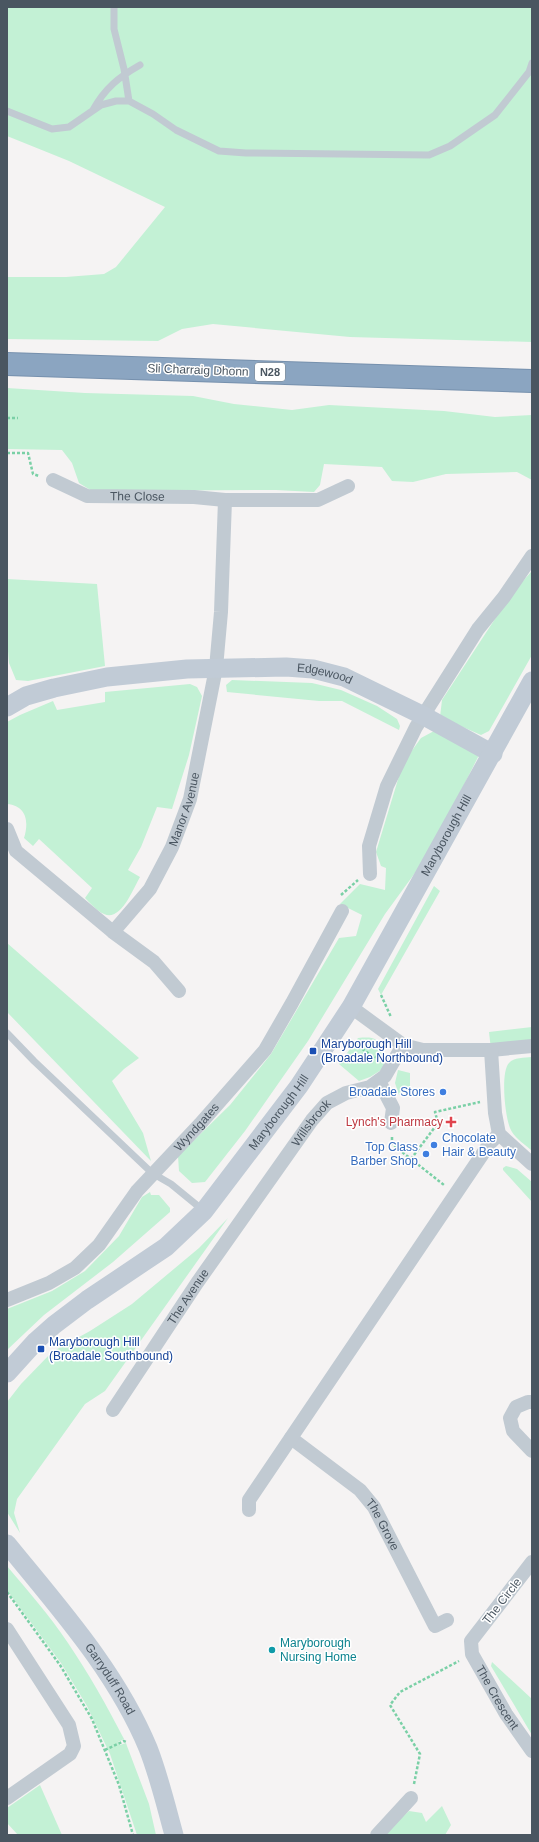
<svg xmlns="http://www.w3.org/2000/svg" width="539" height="1842" font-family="Arial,sans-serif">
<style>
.green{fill:#c3f1d5}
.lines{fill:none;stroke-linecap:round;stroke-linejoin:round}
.highway-casing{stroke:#7690ad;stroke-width:24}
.path{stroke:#7ad0a6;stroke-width:2.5;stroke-dasharray:3 2;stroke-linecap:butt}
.lane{stroke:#c1cad2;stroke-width:7}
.street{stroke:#c1cad2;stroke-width:14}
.secondary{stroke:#c1cbd6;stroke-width:19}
.highway{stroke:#8ba5c1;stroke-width:22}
.transit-dot{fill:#1a4fb4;stroke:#fff;stroke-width:1.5}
.shop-dot{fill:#3f7fe0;stroke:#fff;stroke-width:1.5}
.health-dot{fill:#e0444e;stroke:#fff;stroke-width:1.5}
.culture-dot{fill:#0f9aa8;stroke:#fff;stroke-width:1.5}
.labels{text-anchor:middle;stroke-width:3;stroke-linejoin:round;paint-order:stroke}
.shield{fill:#fff;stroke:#808990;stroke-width:1}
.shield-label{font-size:11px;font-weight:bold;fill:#4a5661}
.street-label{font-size:12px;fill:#4a5661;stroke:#fff}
.transit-label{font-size:12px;fill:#164399;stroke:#fff;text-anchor:start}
.shop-label{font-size:12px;fill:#366cbe;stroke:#fff;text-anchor:end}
.health-label{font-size:12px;fill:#be3a42;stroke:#fff;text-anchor:end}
.culture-label{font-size:12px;fill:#0d838f;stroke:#fff;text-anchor:start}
</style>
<rect width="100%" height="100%" fill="#f5f3f3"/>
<path class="green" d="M 7,7 L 532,7 L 532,342 L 350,337 L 213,324 L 182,329 L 158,341 L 7,339 L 7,277 L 66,277 L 104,274 L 116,267 L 165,207 L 69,161 L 7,136 Z
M 7,388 L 85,393 L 193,396 L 234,404 L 292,410 L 329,405 L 444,411 L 495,417 L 532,415 L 532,480 L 517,472 L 446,474 L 413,482 L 392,481 L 382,467 L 324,464 L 320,485 L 314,492 L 276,490 L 92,491 L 79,483 L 72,463 L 62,450 L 7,449 Z
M 532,571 L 532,655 L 489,731 L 481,735 L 440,717 L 442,700 L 512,593 Z
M 7,579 L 97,584 L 105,666 L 28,681 L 16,680 L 9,663 L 7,639 Z
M 232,680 L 312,683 L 341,690 L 377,706 L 397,719 L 400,726 L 399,730 L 342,701 L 319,701 L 227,692 L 226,685 Z
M 190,684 L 197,687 L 202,696 L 189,755 L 172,809 L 157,807 L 141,847 L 128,870 L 140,877 C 133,889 121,922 104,914 C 97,911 90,903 85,898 L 92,888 L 39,839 L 33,846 L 24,838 C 29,822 27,806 7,804 L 7,722 L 20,715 L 53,701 L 57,710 L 105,702 L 105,692 Z
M 434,731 L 479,755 L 431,851 L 385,914 L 308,1041 L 245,1131 L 205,1182 L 192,1183 L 179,1171 L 178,1156 L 230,1105 L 271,1054 L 339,938 L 356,936 L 362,915 L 340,904 L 360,884 L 385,890 L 386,868 L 381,866 L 376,852 L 403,763 L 421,738 Z
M 434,886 L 440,891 L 381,995 L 378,989 Z
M 7,943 L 139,1058 L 124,1069 L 112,1081 L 143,1133 L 151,1161 L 7,1012 Z
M 532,1027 L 532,1046 L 491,1050 L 489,1032 Z
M 358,1038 C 373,1037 377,1037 384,1051 C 387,1058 387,1060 386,1067 L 370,1077 L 359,1081 L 339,1064 Z
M 532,1057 L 532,1151 C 526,1145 516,1139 512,1132 C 505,1122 500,1072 509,1063 C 514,1057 524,1058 532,1057 Z
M 398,1070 L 410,1073 L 410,1091 L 399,1095 L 395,1083 Z
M 506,1166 L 517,1169 L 532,1182 L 532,1202 L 503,1170 L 503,1168 Z
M 150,1192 L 151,1195 L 159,1195 L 170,1208 L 170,1212 L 113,1262 L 44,1315 L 7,1350 L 7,1309 L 52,1291 L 85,1271 L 119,1236 L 142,1197 Z
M 228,1218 L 105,1391 L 85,1404 L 17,1499 L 14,1513 L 20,1533 L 7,1512 L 7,1402 L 21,1384 L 52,1352 L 90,1331 L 132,1304 L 199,1248 Z
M 7,1566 C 28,1591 50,1616 68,1643 C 89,1674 107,1706 124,1739 L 118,1742 L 120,1745 L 126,1743 L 127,1746 L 149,1804 L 156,1835 L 137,1835 L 110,1754 L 87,1706 L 61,1663 L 7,1590 Z
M 492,1662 L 532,1699 L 532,1735 L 491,1666 Z
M 40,1785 L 62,1835 L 18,1835 L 7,1823 L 7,1808 Z
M 442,1806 L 451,1825 L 445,1835 L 385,1835 L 393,1825 L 409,1811 L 422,1813 L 426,1822 Z"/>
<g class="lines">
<defs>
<path id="highway" d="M 7,364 L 532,381"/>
</defs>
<use href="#highway" class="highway-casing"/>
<path class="path" d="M 7,418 L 18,418
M 7,453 L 28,453 L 33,474 L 39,476
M 341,895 L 358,880
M 381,995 L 391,1017
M 354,1043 L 372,1056 L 379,1058
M 392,1137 L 392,1144 L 444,1185
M 411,1159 L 438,1123 L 435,1112 L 480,1102
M 7,1592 L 60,1665 L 92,1719 L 119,1785 L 133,1835
M 105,1750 L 124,1741 L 126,1742
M 414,1784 L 420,1754 L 390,1705 L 400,1692 L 459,1661"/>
<path class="lane" d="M 114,7 L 114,29 L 124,69 L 129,101
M 93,110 C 105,88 119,77 140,65
M 7,111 L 52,129 L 69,127 L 101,105 L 116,101 L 129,101 L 153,114 L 176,130 L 219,151 L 246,153 L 429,155 L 450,146 L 495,115 L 529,72 L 532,63
M 7,1033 L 34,1061 L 152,1173 L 171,1184 L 204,1211"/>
<g class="street">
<path id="s1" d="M 53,480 L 87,496 L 194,497 L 225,500 L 318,500 L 348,486"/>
<path d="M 7,829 L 16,851 L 113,932 L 154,962 L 179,991"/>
<path d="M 370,874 L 369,846 L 387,786 L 416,727 L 478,629 L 504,597 L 532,556"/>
<path id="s2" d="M 113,932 L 150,889 L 172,847 L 190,799 L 216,668 L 221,612 L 225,500"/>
<path d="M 351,1007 L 403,1045 L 423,1050 L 491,1050 L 532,1046"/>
<path d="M 491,1050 L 495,1113 L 499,1134 L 532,1164"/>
<path d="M 379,1081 L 393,1108 L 391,1123"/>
<path id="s3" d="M 7,1300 L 49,1283 L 75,1268 L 99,1245 L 137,1191 L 200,1124 L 265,1050 L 292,1003 L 342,911"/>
<path d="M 532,1402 L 528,1402 L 516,1407 L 510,1418 L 513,1431 L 532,1451"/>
<path id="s4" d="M 113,1410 L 197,1283 L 312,1120 L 327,1103 L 346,1093 L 370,1087 L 385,1076 L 403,1045"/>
<path id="s5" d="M 291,1438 L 360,1490 L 374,1507 L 435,1626 L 447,1620"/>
<path d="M 249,1510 L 249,1500 L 490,1143 L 499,1134"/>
<path id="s6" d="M 532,1562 L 471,1641 L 472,1654 L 506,1714 L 532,1751"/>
<path d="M 7,1629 L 69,1725 L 74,1746 L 70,1754 L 7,1798"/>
<path d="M 377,1835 L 411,1798"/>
</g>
<g class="secondary">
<path id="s7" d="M 7,707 L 26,696 L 54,688 L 107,677 L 187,669 L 286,667 L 313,669 L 344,677 L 424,716 L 493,754"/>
<path id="s8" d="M 7,1373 L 36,1341 L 54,1325 L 87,1300 L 166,1247 L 204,1211 L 299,1086 L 351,1007 L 532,681"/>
<path id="s9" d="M 7,1544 C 59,1608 116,1671 148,1748 C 159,1776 166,1806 174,1835"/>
</g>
<use href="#highway" class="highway"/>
</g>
<g class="transit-dot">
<rect x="309" y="1047" width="8" height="8" rx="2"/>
<rect x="37" y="1345" width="8" height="8" rx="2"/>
</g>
<g class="shop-dot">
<circle cx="443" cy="1092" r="4"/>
<circle cx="434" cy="1145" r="4"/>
<circle cx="426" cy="1154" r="4"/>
</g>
<path class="health-dot" d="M449 1116h4v4h4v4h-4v4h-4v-4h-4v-4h4z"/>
<circle class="culture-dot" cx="272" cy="1650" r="4"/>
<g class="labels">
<rect class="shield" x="255" y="363" width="30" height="18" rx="3"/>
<g class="shield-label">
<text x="270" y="376">N28</text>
</g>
<g class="street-label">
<text transform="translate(198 370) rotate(2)" y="4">Sli Charraig Dhonn</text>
<text dy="4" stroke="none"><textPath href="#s1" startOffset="88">The Close</textPath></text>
<text dy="4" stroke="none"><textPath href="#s7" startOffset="324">Edgewood</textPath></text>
<text dy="4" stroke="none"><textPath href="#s2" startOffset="144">Manor Avenue</textPath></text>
<text dy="4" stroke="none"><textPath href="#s8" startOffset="704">Maryborough Hill</textPath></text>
<text dy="4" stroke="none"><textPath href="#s8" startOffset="380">Maryborough Hill</textPath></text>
<text dy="4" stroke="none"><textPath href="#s4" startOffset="349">Willsbrook</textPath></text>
<text dy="4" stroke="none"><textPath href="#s3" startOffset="262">Wyndgates</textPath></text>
<text dy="4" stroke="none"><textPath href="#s4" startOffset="136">The Avenue</textPath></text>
<text dy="4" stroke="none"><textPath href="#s5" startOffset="128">The Grove</textPath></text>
<text transform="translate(502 1601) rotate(-52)" y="4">The Circle</text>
<text dy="4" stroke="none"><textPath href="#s9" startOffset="170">Garryduff Road</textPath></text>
<text dy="4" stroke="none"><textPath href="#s6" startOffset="163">The Crescent</textPath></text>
</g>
<g class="transit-label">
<text x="321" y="1048">Maryborough Hill<tspan x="321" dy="14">(Broadale Northbound)</tspan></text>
<text x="49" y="1346">Maryborough Hill<tspan x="49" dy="14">(Broadale Southbound)</tspan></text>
</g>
<g class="shop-label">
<text x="435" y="1096">Broadale Stores</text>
<text x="442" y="1142" text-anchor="start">Chocolate<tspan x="442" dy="14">Hair &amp; Beauty</tspan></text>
<text x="418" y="1151">Top Class<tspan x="418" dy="14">Barber Shop</tspan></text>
</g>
<g class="health-label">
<text x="443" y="1126">Lynch's Pharmacy</text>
</g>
<g class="culture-label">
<text x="280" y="1647">Maryborough<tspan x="280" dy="14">Nursing Home</tspan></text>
</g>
</g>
<rect width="539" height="1842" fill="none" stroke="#4a5661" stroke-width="16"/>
</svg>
